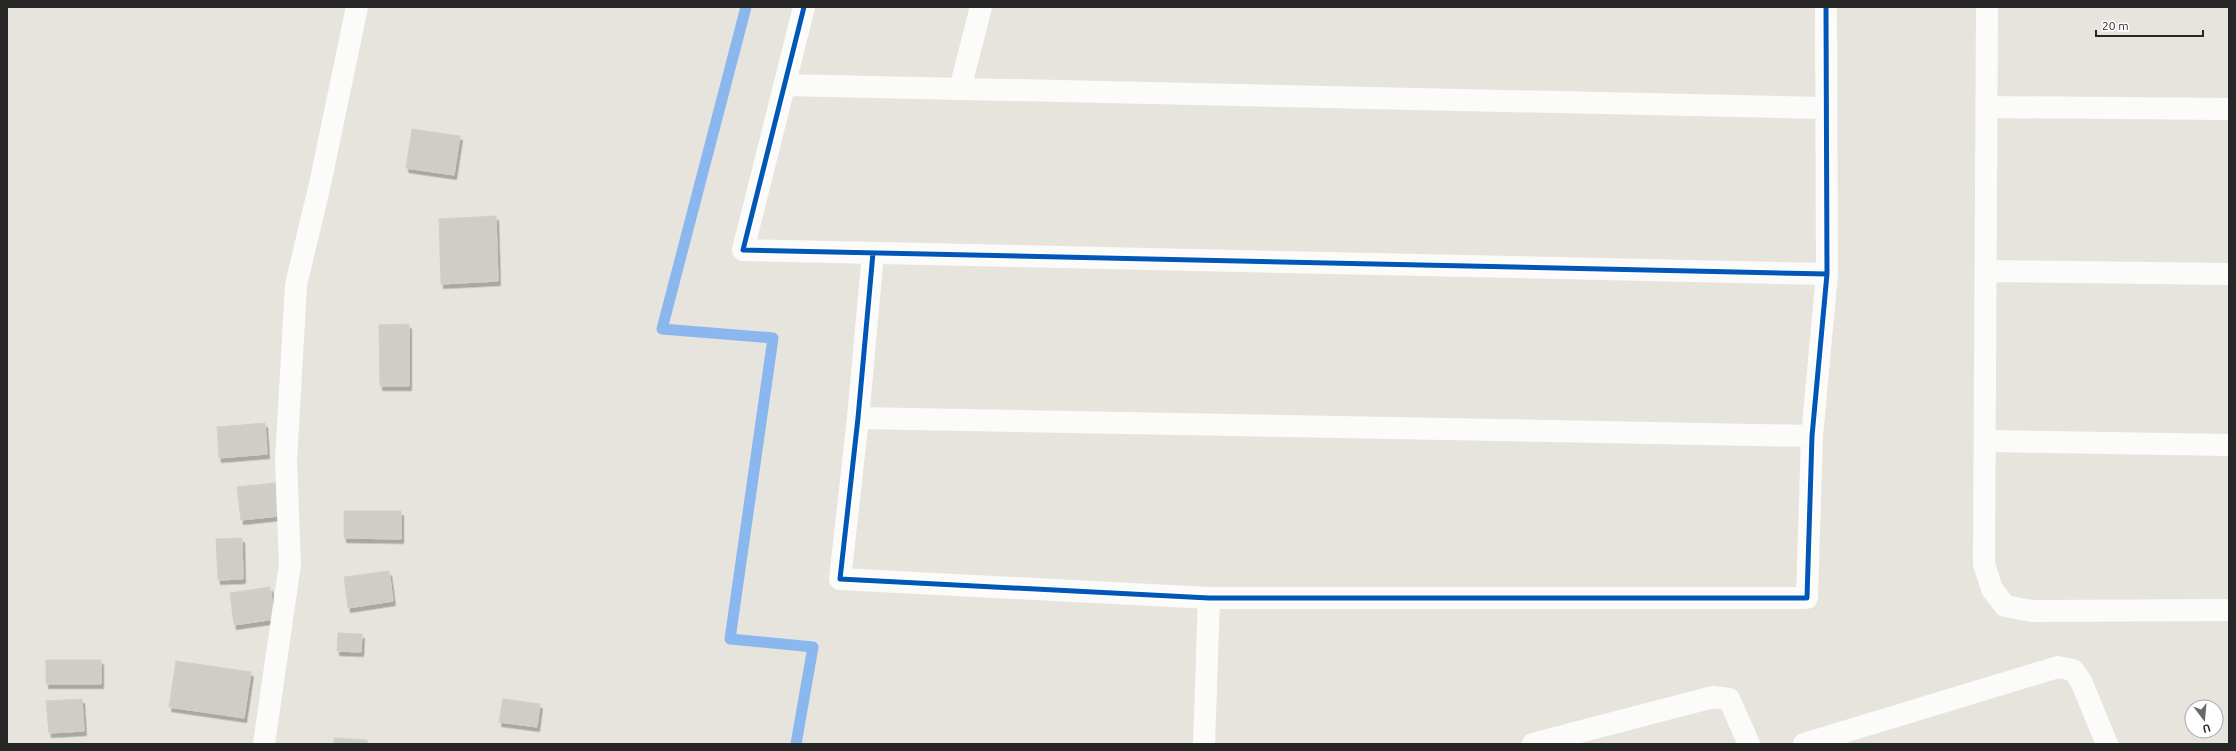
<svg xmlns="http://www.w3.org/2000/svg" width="2236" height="751" font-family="Ubuntu,sans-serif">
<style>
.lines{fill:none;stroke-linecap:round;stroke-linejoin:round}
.stream{stroke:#8ab7ee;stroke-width:11}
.building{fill:#cfcdc7;stroke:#d1d0c8;filter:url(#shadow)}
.street{stroke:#fbfbfa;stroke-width:22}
.cycleway-casing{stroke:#fff;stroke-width:8}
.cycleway{stroke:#0057b8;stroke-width:5}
</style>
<defs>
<filter id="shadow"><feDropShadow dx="2.5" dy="4.5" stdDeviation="0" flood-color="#0004"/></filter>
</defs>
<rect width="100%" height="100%" fill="#e6e4dc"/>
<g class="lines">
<path class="stream" d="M 746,7 L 662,329 L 773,338 L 730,639 L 813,647 L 796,744"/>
</g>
<path class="building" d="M 412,129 L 460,136 L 454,175 L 406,168 Z
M 496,216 L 498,281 L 441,284 L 439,219 Z
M 409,324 L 409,386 L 380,386 L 379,325 Z
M 265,423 L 267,454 L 219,458 L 217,427 Z
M 276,483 L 279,516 L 241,520 L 237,487 Z
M 344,511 L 401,511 L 401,539 L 344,538 Z
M 242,538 L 243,579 L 218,580 L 216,539 Z
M 389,571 L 393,601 L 348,608 L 344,577 Z
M 270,587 L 275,619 L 234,625 L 230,593 Z
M 338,633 L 362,634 L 361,652 L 337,651 Z
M 46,660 L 101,660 L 101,684 L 46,684 Z
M 176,661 L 251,672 L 244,718 L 169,707 Z
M 82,699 L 84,731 L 49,733 L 46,701 Z
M 503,699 L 540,704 L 537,727 L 499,722 Z
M 334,738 L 367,740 L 367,744 L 334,744 Z"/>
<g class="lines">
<path class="street" d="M 804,7 L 743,250 L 1827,274 L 1826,7
M 1987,7 L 1984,564 L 1992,589 L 2005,606 L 2032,611 L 2229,610
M 784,85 L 1826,108
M 960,89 L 981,7
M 1987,107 L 2229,109
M 873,253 L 858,418 L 840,579 L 1209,598 L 1807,598 L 1812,436 L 1827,274
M 1986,271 L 2229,274
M 858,418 L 1812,436
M 1985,441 L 2229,445
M 264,744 L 290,564 L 286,461 L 296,285 L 320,184 L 357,7
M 1204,744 L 1209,598
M 1533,744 L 1713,697 L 1729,699 L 1749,744
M 1804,744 L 2058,667 L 2073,670 L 2081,681 L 2107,744"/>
<defs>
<path id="cycleway" d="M 804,7 L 743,250 L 1827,274 L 1826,7
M 873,253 L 858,418 L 840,579 L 1209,598 L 1807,598 L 1812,436 L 1827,274"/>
</defs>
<use href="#cycleway" class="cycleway-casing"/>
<use href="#cycleway" class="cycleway"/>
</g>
<rect width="2236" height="751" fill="none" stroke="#272727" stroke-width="16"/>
<g transform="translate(2204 719) rotate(164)"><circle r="19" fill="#ffffff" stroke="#a9a9a9"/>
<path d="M0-3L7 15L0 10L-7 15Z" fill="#6a6966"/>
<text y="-6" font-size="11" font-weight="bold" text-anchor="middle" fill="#272727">U</text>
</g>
<path d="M2096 30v6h107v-6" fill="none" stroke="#272727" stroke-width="2"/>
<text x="2102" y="30" font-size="12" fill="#272727" stroke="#ffffff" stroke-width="3" paint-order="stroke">20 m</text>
</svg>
